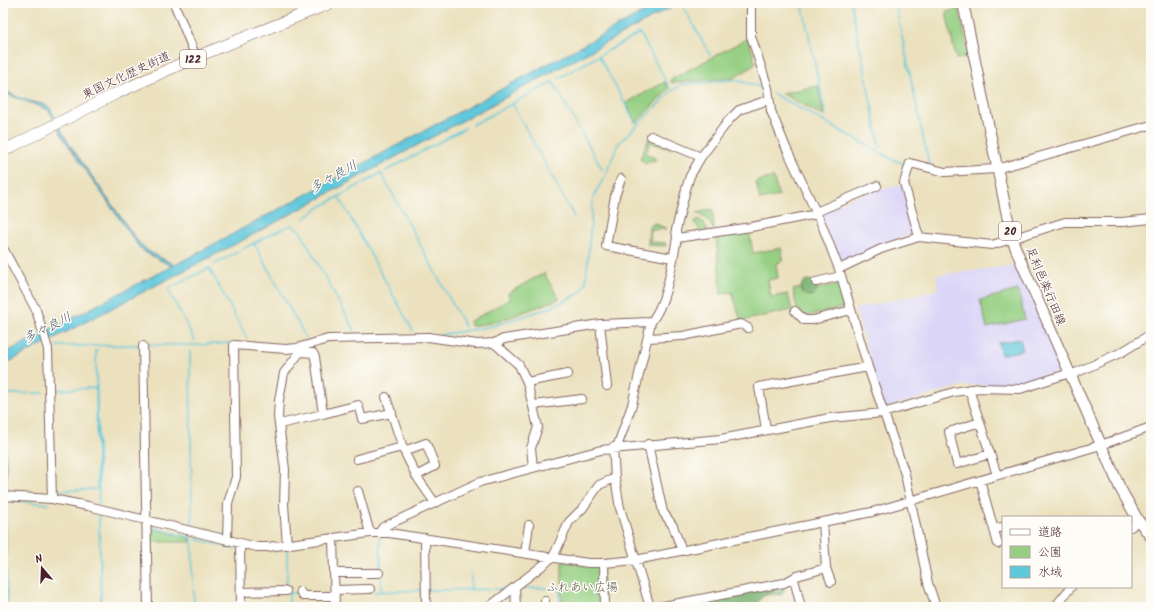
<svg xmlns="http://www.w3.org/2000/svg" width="1154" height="610" font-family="Kalam,'Klee One',sans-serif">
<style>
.built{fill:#dbd6f7}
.green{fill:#97d084;stroke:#707858}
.forest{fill:#79b272;stroke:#62684e}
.water{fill:#60c8dc;stroke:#557484}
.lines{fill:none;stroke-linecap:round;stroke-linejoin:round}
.stream{stroke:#60c8dc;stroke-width:1.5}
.minor-casing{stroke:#82635e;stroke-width:10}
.major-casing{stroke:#82635e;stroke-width:12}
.highway-casing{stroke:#82635e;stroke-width:12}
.minor{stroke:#fff;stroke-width:8}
.major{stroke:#fff;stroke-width:10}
.highway{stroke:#fff;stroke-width:11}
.labels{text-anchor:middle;stroke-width:3;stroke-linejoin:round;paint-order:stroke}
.shield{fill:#fdfcf7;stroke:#806168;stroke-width:1}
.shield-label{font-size:11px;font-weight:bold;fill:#4a1f2b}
.street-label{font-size:12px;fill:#4a1f2b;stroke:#fdfcf7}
.park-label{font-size:12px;fill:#615446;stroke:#fdfcf7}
.water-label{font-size:13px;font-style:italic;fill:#525a69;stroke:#fdfcf7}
</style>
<rect width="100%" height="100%" fill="#fdfcf7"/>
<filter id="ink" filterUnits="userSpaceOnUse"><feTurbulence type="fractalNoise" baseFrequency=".025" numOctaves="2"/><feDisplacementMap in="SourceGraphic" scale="8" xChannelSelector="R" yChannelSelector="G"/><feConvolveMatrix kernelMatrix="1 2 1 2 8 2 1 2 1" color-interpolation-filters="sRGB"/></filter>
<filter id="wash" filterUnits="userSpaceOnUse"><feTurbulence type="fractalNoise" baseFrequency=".012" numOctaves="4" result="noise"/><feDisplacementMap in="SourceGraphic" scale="16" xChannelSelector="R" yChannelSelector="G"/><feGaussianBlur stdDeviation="0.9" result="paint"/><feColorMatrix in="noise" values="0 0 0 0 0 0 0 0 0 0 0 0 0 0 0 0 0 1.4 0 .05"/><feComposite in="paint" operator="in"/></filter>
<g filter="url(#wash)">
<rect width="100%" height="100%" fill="#ebe1be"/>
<path class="built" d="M 902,185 L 915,233 L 887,243 L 841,265 L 818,212 L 877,188 L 881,189 Z
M 1018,265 L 1063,370 L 1023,383 L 962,386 L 889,407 L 883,405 L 855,309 L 933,291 L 938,289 L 936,275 Z"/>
<path class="green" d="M 959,9 L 969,56 L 956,59 L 946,12 Z
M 748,38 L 756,64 L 734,78 L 672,83 L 670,80 Z
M 665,82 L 669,89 L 636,123 L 626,103 Z
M 818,86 L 824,116 L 781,93 Z
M 649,138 L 670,147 L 670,149 L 650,142 L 646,153 L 655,158 L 655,162 L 649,160 L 646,164 L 640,159 Z
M 773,177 L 779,196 L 760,200 L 756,182 Z
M 711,209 L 713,210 L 714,230 L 707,219 L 697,213 Z
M 698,219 L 703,222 L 708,230 L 702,233 L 694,222 Z
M 654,223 L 667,229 L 651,230 L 650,242 L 666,243 L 666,246 L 648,245 L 649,227 Z
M 749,230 L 753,253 L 781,248 L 783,261 L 776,263 L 778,278 L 768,280 L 771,297 L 788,294 L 792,310 L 741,321 L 732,292 L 721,294 L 716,234 Z
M 544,273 L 559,299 L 497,322 L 471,326 L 469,322 L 510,299 L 508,293 Z
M 839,284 L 845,305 L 842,308 L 807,316 L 797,309 L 793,290 L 808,286 L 810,290 Z
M 1018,290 L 1025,319 L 987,328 L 980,300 Z
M 151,528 L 190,538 L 191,542 L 151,542 Z
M 562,562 L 603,566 L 604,607 L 562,607 Z"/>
<path class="forest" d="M801 288a8 8 0 1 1 16 0a8 8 0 1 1-16 0Z
M 784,585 L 784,592 L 781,595 C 753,592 766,602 750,607 L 684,607 L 684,604 Z"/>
<path class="water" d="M 661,3 L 679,3 L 245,239 L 3,365 L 3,354 L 172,266 L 146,253 L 139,247 L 66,142 C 59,132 55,120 49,111 C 47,108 11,96 3,93 L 3,90 L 24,100 L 43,104 L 50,108 L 68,142 L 139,243 L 148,251 L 175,265 Z
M 1020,339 L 1023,350 L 1001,355 L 998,343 Z
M 3,371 L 7,492 L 5,492 Z"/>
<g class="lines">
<path class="stream" d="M 747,3 L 747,11
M 802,3 L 826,116
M 851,3 L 880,147
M 895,3 L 929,165
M 684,8 L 710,55
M 599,56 L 635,122
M 559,78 L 640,33 L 669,87
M 772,93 L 894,160 L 905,164
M 18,97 L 31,102
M 512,103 L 574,217
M 472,125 L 553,82 L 602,169
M 386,171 L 465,128
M 339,197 L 413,331
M 304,219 L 317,209 L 381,173 L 465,327
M 254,243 L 306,338
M 215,264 L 273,233 L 292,225 L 300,231 L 355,331
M 440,335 L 493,326 L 552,307 L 580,293 L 586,282 L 593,197 L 606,174 L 618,144 L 673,90 L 681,85 L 734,80 L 751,84 L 765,89
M 195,341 L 168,289 L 209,268 L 247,338
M 145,345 L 197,345 L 231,343
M 56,346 L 140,345
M 53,350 L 53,387
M 96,350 L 99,504
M 190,350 L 192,527 L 224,535
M 53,390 L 95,388
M 4,394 L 43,393
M 55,491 L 97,489 L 96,367
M 5,500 L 7,607
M 8,500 L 48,504
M 99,514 L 101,607
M 151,527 L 192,538 L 194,607
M 380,538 L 381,570
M 196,539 L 236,549
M 471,572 L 471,589
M 381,576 L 381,591
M 287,588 L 287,550
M 518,588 L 560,588 L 560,607
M 429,590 L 507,589
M 373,592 L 423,590
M 289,593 L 297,593
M 289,593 L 289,607"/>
</g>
</g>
<g filter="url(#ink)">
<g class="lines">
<defs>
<path id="minor" d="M 174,3 L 196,57
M 303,3 L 307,13
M 751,3 L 751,36 L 768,88 L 771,111 L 787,150 L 822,225 L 839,269 L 868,367 L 905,474 L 928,583 L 936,607
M 651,136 L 701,157
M 621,179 L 615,196 L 606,246 L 673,258
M 816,212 L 877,186
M 919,237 L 904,183 L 910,163 L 945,172 L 996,169 L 1151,125
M 677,238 L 751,227 L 817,214
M 3,248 L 36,310 L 48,349 L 52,499
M 839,269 L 881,249 L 919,237 L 992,245 L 1065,222 L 1122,222 L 1151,219
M 816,282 L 841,276
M 795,311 L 804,320 L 813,320 L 851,310
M 600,324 L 607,386
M 648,338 L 683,336 L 741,324 L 748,328
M 494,343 L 504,339 L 600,324 L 651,322
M 143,346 L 148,607
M 300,352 L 313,353 L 315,357 L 323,414 L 358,405 L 362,419 L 392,413
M 1071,375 L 1122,352 L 1151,334
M 527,382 L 568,374
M 969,389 L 997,475
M 386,397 L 404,451 L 417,477 L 435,503
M 533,405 L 582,399
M 980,422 L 949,432 L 957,464 L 990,454
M 280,424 L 323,414
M 766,429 L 759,387 L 868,367
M 648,444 L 663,512 L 673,526 L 682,551
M 613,447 L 615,478 L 620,508 L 650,607
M 617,447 L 632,405 L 651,322 C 667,303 672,263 677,238 L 676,230 L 686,189 L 690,176 L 701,157 L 729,120 L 739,110 L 768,100
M 404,451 L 426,443 L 435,466 L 416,476
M 357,459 L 402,447
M 980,480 L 998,544
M 358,491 L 370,533
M 3,496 L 52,499 L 88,506 L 257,547 L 268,547 L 370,533 L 389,533 L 588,563 L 604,563 L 636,560 L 872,512 L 1101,445 L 1151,427
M 823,522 L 826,568 L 831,582
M 1131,527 L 1138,520
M 994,529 L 1003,527
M 379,533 L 383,527 L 480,482 L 601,450 L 721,439 L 830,418 L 883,413 L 954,392 L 979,388 L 1020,389 L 1070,373
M 333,538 L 335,607
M 425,538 L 426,607
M 227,541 L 228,503 L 236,477 L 234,345 L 286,349 L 297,348 L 328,339 L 428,337 L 477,344 L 494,343 L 519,365 L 527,382 L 538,427 L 531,448 L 533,467
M 240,544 L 241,607
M 287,545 L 284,505 L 285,469 L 278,417 L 279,400 L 284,373 L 300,352 L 297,348
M 525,553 L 529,525
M 604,563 L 605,607
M 335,573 L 379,573
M 794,579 L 801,607
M 515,587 L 516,607
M 335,590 L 370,589
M 300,591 L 303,596 L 335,596
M 241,592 L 286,591
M 545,601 L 545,607
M 489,607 L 547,562 L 555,553 L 569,522 L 583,508 L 599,485 L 615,478
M 658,607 L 784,583 L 797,576 L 826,568
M 1055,607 L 1071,587"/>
<path id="major" d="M 963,3 L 1012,239 L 1022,264 L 1120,488 L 1138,520 L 1151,537"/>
<path id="highway" d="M 3,151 L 117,93 L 196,57 L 331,3"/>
</defs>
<use href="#minor" class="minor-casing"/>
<use href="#major" class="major-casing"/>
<use href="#highway" class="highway-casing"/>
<use href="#minor" class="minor"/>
<use href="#major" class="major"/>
<use href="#highway" class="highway"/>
</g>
</g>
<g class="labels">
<g class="shield">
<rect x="180" y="50" width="26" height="18" rx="3"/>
<rect x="999" y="222" width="22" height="18" rx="3"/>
</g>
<g class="shield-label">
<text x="193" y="63">122</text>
<text x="1010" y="235">20</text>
</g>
<g class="street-label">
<text transform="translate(126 75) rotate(-25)" y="4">東国文化歴史街道</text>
<text transform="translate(1046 286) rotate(67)" y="4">足利邑楽行田線</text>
</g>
<g class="park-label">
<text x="582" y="591">ふれあい広場</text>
</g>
<g class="water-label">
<text transform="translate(333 176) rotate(-29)" y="5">多々良川</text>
<text transform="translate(47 327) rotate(-27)" y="5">多々良川</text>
</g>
</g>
<rect width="1154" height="610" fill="none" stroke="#fdfcf7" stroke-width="16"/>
<rect x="1002" y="516" width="130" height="72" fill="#fdfcf7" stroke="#b5a4a5"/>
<rect x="1010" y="529" width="20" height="6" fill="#ffffff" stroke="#b5a4a5"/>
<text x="1038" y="536" font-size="12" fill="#4a1f2b">道路</text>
<rect x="1010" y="546" width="20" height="12" fill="#97d084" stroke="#b5a4a5"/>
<text x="1038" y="556" font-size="12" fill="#4a1f2b">公園</text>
<rect x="1010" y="566" width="20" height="12" fill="#60c8dc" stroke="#b5a4a5"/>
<text x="1038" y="576" font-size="12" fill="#4a1f2b">水域</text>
<g transform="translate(42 568) rotate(341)" stroke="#fdfcf7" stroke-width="3" paint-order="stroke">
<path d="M0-3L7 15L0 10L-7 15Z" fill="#4a1f2b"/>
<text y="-6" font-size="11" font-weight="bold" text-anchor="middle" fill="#4a1f2b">N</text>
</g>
</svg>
